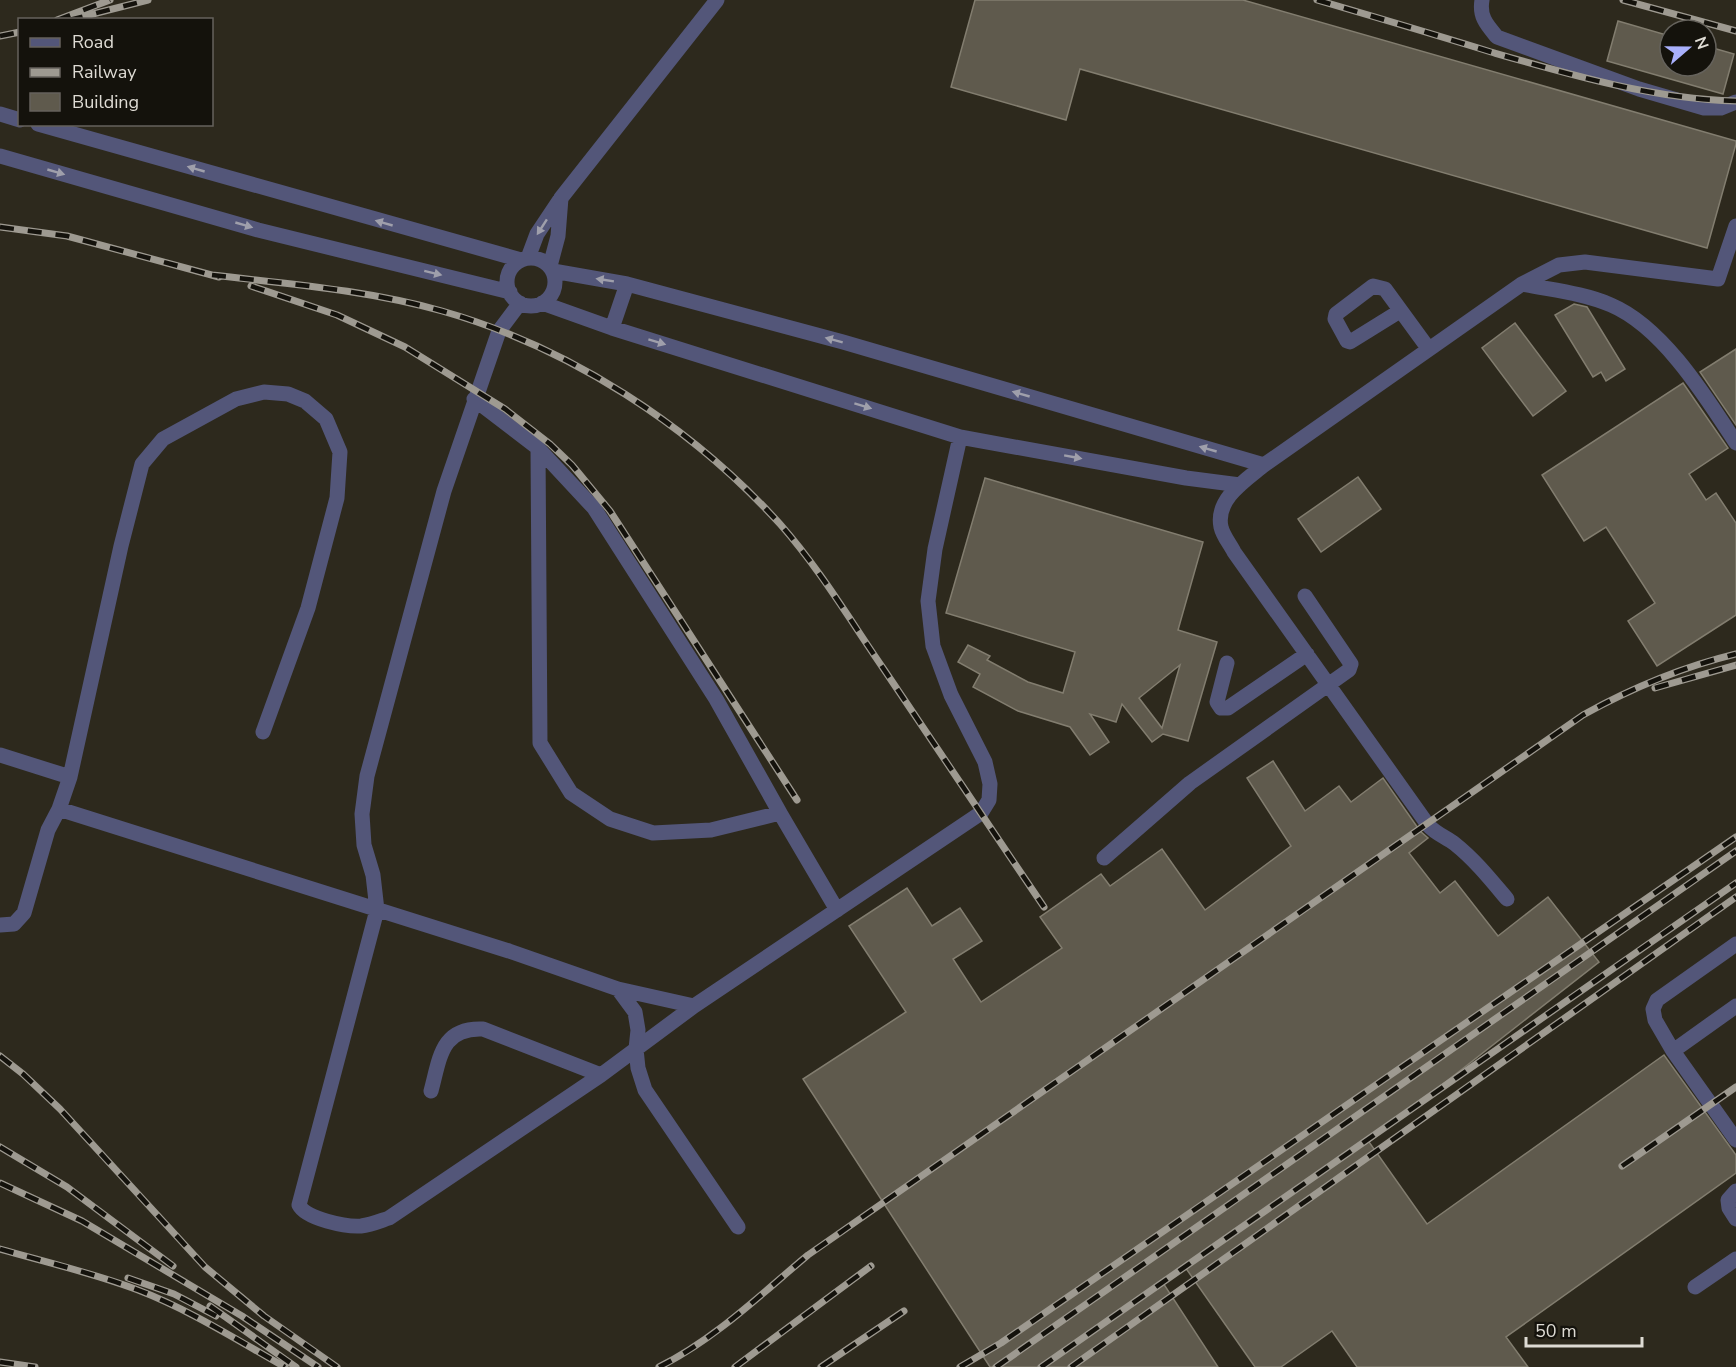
<svg xmlns="http://www.w3.org/2000/svg" width="1736" height="1367" font-family="'Nunito Sans',sans-serif">
<style>
.building{fill:#5f5a4d;stroke:#827d6f;stroke-width:1.5;fill-rule:evenodd}
.lines{fill:none;stroke-linecap:round;stroke-linejoin:round}
.minor{stroke:#535679;stroke-width:15}
.rail-casing{stroke:#9e9a91;stroke-width:7}
.rail{stroke:#14120c;stroke-width:4.5;stroke-dasharray:14;stroke-linecap:butt}
.oneway{fill:#9f9fab}
</style>
<rect width="100%" height="100%" fill="#2d291d"/>
<path class="building" d="M 975,0 L 1243,0 L 1736,141 L 1736,144 L 1707,248 L 1080,69 L 1066,120 L 951,87 Z
M 1618,21 L 1670,36 L 1670,66 L 1706,66 L 1706,46 L 1734,54 L 1723,94 L 1607,61 Z
M 1574,304 L 1587,307 L 1625,369 L 1606,381 L 1601,372 L 1593,377 L 1555,315 Z
M 1515,323 L 1566,391 L 1533,416 L 1482,348 Z
M 1736,349 L 1736,425 L 1700,372 Z
M 1683,383 L 1728,448 L 1689,474 L 1706,500 L 1716,493 L 1736,523 L 1736,615 L 1657,666 L 1628,621 L 1655,603 L 1606,527 L 1584,541 L 1542,475 Z
M 1358,477 L 1381,509 L 1321,552 L 1298,519 Z
M 985,478 L 1203,542 L 1178,630 L 1217,642 L 1188,741 L 1163,734 L 1152,742 L 1122,704 L 1116,722 L 1090,714 L 1109,742 L 1090,755 L 1070,727 L 1018,711 L 973,687 L 980,674 L 958,662 L 968,645 L 990,656 L 987,660 L 1028,682 L 1063,693 L 1075,652 L 946,613 ZM 1180,665 L 1162,728 L 1139,698 Z
M 1273,761 L 1305,811 L 1339,786 L 1351,802 L 1383,778 L 1420,831 L 1428,838 L 1409,853 L 1440,893 L 1455,881 L 1498,936 L 1548,897 L 1599,962 L 1369,1142 L 1427,1224 L 1664,1055 L 1736,1155 L 1736,1173 L 1506,1337 L 1528,1367 L 1357,1367 L 1332,1331 L 1281,1367 L 1255,1367 L 1185,1267 L 1163,1283 L 1218,1367 L 990,1367 L 803,1079 L 906,1012 L 849,926 L 907,888 L 932,926 L 960,908 L 982,941 L 953,959 L 981,1002 L 1062,948 L 1040,917 L 1101,874 L 1110,886 L 1162,849 L 1205,910 L 1291,846 L 1247,778 Z"/>
<g class="lines">
<path class="minor" d="M 1482,0 C 1479,17 1487,25 1497,37 L 1639,89 L 1704,108 L 1721,108 L 1736,102
M 0,114 L 20,120
M 38,124 L 521,260
M 0,156 L 258,230 L 510,292
M 528,258 L 537,234 L 561,198 L 717,0
M507 282a24 24 0 1 1 48 0a24 24 0 1 1-48 0Z
M 550,266 L 558,236 L 561,198
M 553,271 L 627,284 L 843,342 L 1264,465
M 1522,284 C 1551,290 1584,293 1611,305 C 1663,327 1706,397 1736,443
M 520,303 L 499,331 L 444,491 L 367,776 L 362,814 L 364,845 L 373,875 L 377,910 L 299,1205 C 306,1219 346,1227 361,1226 C 371,1225 380,1221 389,1218 L 601,1075 L 694,1006 L 981,813 L 989,800 L 990,784 L 985,762 L 951,695 L 933,646 L 928,601 L 935,549 L 960,437
M 542,303 L 612,328 L 960,437 L 1186,478 L 1240,485
M 1400,311 L 1350,342 L 1347,341 L 1335,319 L 1336,314 L 1373,286 L 1385,289 L 1428,348
M 612,328 L 627,284
M 474,399 L 538,448 L 594,508 L 716,699 L 780,813
M 538,448 L 540,743 L 571,793 L 610,819 L 653,833 L 711,830 L 780,813 L 837,910
M 1227,663 L 1217,702 L 1221,708 L 1228,708 L 1307,654
M 0,755 L 70,777
M 59,809 L 509,951 L 618,989 L 694,1006
M 1104,858 L 1190,783 L 1349,670 L 1351,664 L 1305,596
M 1507,899 C 1491,880 1475,860 1455,844 C 1446,837 1436,834 1428,825 L 1234,552 C 1230,544 1223,536 1221,527 C 1215,499 1246,480 1264,465 L 1522,284 L 1559,265 L 1585,262 L 1718,279 L 1736,226
M 0,925 L 14,924 L 24,913 L 48,830 L 59,809 L 70,777 L 121,546 L 142,464 L 163,439 L 236,399 L 264,392 L 288,394 L 305,401 L 326,419 L 340,452 L 337,498 L 308,608 L 263,732
M 1736,944 L 1657,1000 L 1653,1009 L 1655,1020 L 1673,1051 L 1736,1140
M 618,989 L 635,1012 L 638,1030 L 636,1049 L 638,1068 L 645,1090 L 738,1227
M 1673,1051 L 1736,1006
M 431,1091 C 440,1058 441,1027 483,1029 L 601,1075
M 1736,1191 L 1728,1200 L 1729,1208 L 1736,1219
M 1695,1287 L 1736,1259"/>
<defs>
<path id="rail" d="M 1317,0 C 1375,17 1433,34 1491,52 C 1571,75 1653,99 1736,101
M 1623,0 L 1736,31
M 57,20 L 110,0
M 69,20 L 148,0
M 0,36 L 20,32
M 0,227 L 67,236 L 219,277
M 212,275 C 289,284 367,290 442,311 C 569,347 691,426 780,524 C 819,568 850,620 883,668 C 937,748 990,827 1044,907
M 251,286 L 337,315 L 405,347 L 505,409 L 550,444 L 572,465 L 610,511 L 797,800
M 1655,688 L 1736,665
M 0,1056 L 23,1074 L 60,1109 L 205,1267 L 264,1316 L 337,1367
M 0,1147 L 67,1187 L 173,1266
M 1622,1166 L 1736,1087
M 0,1183 L 82,1221 L 242,1316 L 318,1367
M 0,1249 C 46,1262 93,1273 138,1290 C 190,1310 237,1340 285,1367
M 128,1278 L 174,1294 L 216,1316
M 210,1306 L 296,1367
M 0,1362 L 35,1367
M 659,1367 C 715,1339 760,1295 808,1255 L 1583,715 C 1632,688 1682,667 1736,654
M 735,1367 L 871,1266
M 821,1367 L 904,1311
M 960,1367 L 1001,1343 L 1736,837
M 996,1367 L 1736,851
M 1041,1367 L 1736,883
M 1071,1367 L 1736,897"/>
</defs>
<use href="#rail" class="rail-casing"/>
<use href="#rail" class="rail"/>
</g>
<defs><path id="oneway-solid" d="M-6-.8H1V-3.2L6.5 0L1 3.2V.8H-6Z" transform="scale(1.5)"/></defs>
<g class="oneway">
<use href="#oneway-solid" transform="translate(196 169) rotate(-164)"/>
<use href="#oneway-solid" transform="translate(56 172) rotate(16)"/>
<use href="#oneway-solid" transform="translate(384 223) rotate(-164)"/>
<use href="#oneway-solid" transform="translate(244 225) rotate(16)"/>
<use href="#oneway-solid" transform="translate(542 227) rotate(123)"/>
<use href="#oneway-solid" transform="translate(433 273) rotate(14)"/>
<use href="#oneway-solid" transform="translate(605 280) rotate(-171)"/>
<use href="#oneway-solid" transform="translate(834 340) rotate(-165)"/>
<use href="#oneway-solid" transform="translate(657 342) rotate(17)"/>
<use href="#oneway-solid" transform="translate(1021 394) rotate(-164)"/>
<use href="#oneway-solid" transform="translate(863 406) rotate(17)"/>
<use href="#oneway-solid" transform="translate(1208 449) rotate(-164)"/>
<use href="#oneway-solid" transform="translate(1073 457) rotate(10)"/>
</g>
<rect x="18" y="18" width="195" height="108" fill="#14120c" stroke="#65625c" stroke-width="1.5"/>
<rect x="30" y="38" width="30" height="9" fill="#535679" stroke="#65625c" stroke-width="1.5"/>
<text x="72" y="48" font-size="18" fill="#dedbd4">Road</text>
<rect x="30" y="68" width="30" height="9" fill="#9e9a91" stroke="#65625c" stroke-width="1.5"/>
<text x="72" y="78" font-size="18" fill="#dedbd4">Railway</text>
<rect x="30" y="93" width="30" height="18" fill="#5f5a4d" stroke="#65625c" stroke-width="1.5"/>
<text x="72" y="108" font-size="18" fill="#dedbd4">Building</text>
<g transform="translate(1688 48) rotate(70)"><circle r="28" fill="#14120c" stroke="#65625c" stroke-width="1.5"/>
<path d="M0-4.5L10 22L0 15L-10 22Z" fill="#a9b0fc"/>
<text y="-9" font-size="16" font-weight="bold" text-anchor="middle" fill="#dedbd4">N</text>
</g>
<path d="M1526 1337v9h116v-9" fill="none" stroke="#dedbd4" stroke-width="3"/>
<text x="1535" y="1337" font-size="18" fill="#dedbd4" stroke="#14120c" stroke-width="4.5" paint-order="stroke">50 m</text>
</svg>
